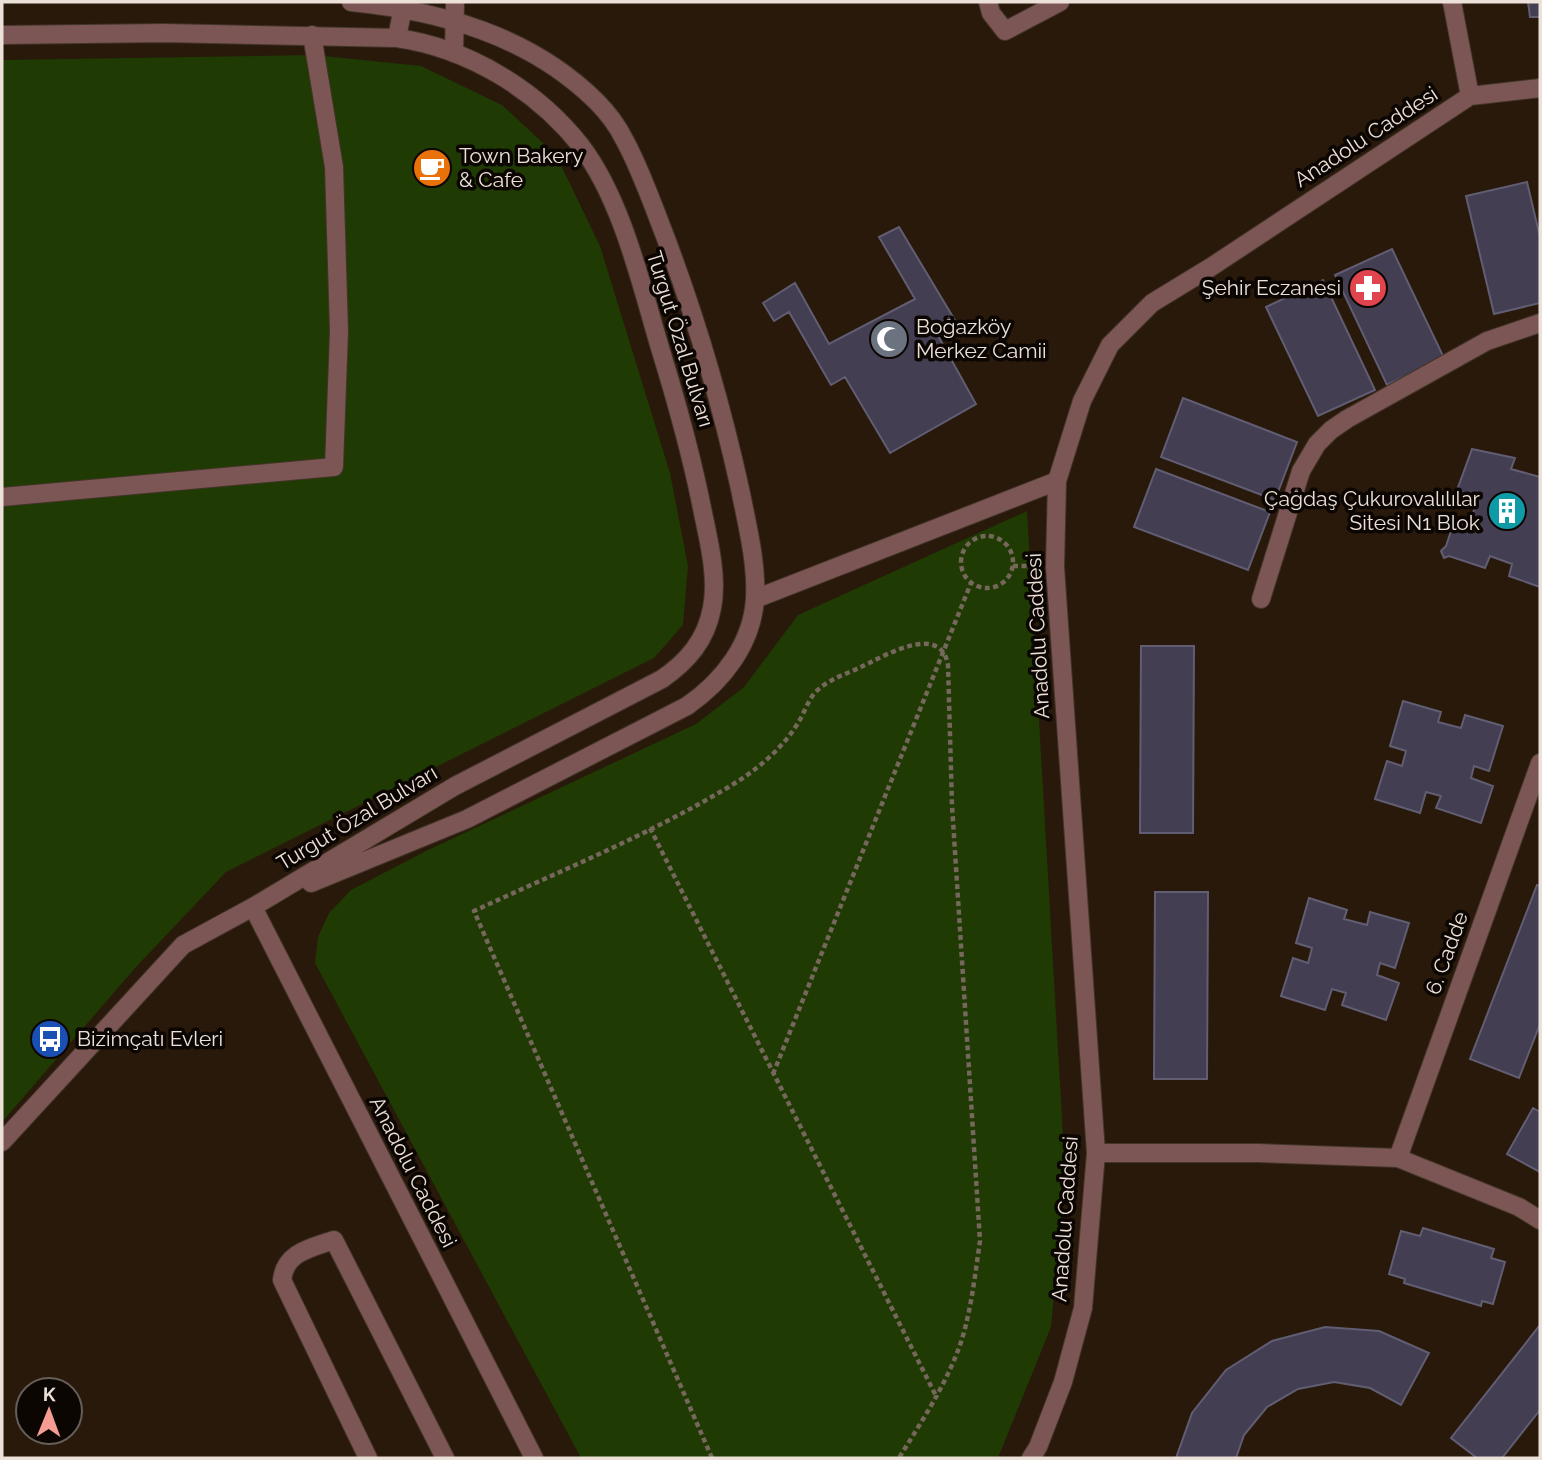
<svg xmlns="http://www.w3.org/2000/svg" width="1542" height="1460" font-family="Raleway,sans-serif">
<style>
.green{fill:#1f3a02}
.building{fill:#433e52;stroke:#615d72;stroke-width:2}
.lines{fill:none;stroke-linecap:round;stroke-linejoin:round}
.service-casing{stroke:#433528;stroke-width:20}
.minor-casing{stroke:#433528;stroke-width:20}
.tertiary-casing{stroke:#433528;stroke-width:20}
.path{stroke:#75675b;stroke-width:4.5;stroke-dasharray:5 3.5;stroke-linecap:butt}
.service{stroke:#7c5555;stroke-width:18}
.minor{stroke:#7c5555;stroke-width:18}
.tertiary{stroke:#7c5555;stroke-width:18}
.labels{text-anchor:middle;stroke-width:7;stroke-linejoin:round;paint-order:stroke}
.street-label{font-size:21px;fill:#ece1d8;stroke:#0c0603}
.poi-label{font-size:21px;fill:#ece1d8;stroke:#0c0603;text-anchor:start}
</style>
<rect width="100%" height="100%" fill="#28190b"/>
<path class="green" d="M 314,55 L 421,66 L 502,105 L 556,155 L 600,246 L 670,473 L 688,566 L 683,625 L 654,658 L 226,872 L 136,967 L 2,1122 L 2,60 Z
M 1027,511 L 1065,1171 L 1051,1327 L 998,1458 L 581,1458 L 315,963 L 318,937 L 329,913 L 351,890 L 426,851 L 696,724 L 744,687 L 798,615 Z"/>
<path class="building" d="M 1528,2 L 1540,2 L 1540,17 L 1530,17 Z
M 1527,182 L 1540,237 L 1540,303 L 1494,314 L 1466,196 Z
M 899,227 L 956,322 L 937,334 L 976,404 L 890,453 L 845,377 L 831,385 L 789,312 L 774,321 L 763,303 L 795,283 L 829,344 L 915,299 L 879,237 Z
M 1392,249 L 1444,358 L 1387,385 L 1335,275 Z
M 1323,280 L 1375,390 L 1318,416 L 1266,307 Z
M 1183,398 L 1297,442 L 1275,500 L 1161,457 Z
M 1472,449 L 1515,458 L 1511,469 L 1540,477 L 1540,587 L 1509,576 L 1512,564 L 1490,556 L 1485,568 L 1449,556 L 1444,558 L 1441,551 L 1446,546 L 1454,522 L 1468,524 L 1478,501 L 1456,493 Z
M 1156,469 L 1270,512 L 1248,570 L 1134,527 Z
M 1141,646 L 1194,646 L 1193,833 L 1140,833 Z
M 1403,701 L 1441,712 L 1438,722 L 1461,728 L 1465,715 L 1503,726 L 1489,771 L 1474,766 L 1471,778 L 1493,786 L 1481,823 L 1436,808 L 1441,796 L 1426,792 L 1420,813 L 1375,799 L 1387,761 L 1402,766 L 1406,751 L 1390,746 Z
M 1537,885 L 1540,886 L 1540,1024 L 1519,1078 L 1470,1059 Z
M 1155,892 L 1208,892 L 1207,1079 L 1154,1079 Z
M 1309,898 L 1347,910 L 1344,919 L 1367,925 L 1370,912 L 1409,923 L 1395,968 L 1380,963 L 1377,975 L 1399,983 L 1386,1020 L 1342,1005 L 1346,993 L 1332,989 L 1325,1010 L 1281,996 L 1293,958 L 1308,963 L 1312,948 L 1296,943 Z
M 1533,1108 L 1540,1112 L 1540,1172 L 1507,1154 Z
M 1423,1228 L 1494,1249 L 1491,1258 L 1505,1262 L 1493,1304 L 1482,1301 L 1481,1306 L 1404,1283 L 1405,1279 L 1389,1274 L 1401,1231 L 1420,1236 Z
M 1540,1325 L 1540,1410 L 1502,1458 L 1477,1458 L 1451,1438 Z
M 1325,1327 L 1379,1331 L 1429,1353 L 1401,1405 L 1370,1388 L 1334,1382 L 1298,1389 L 1267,1407 L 1244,1435 L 1236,1458 L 1176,1458 L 1192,1413 L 1226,1370 L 1272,1341 Z"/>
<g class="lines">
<defs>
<path id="service" d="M 397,38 L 404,2
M 454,53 L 455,2
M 1261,599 L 1301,471 L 1317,444 L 1331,430 L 1347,419 L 1487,341 L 1540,323
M 368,1458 L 282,1280 C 285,1252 311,1248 334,1240 L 445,1458"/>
<path id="minor" d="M 988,2 L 991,13 L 1005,31 L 1060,2
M 2,497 L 334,467 L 339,331 L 334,167 L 312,35
M 755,599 L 1057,481
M 1398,1158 L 1540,763"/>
<path id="tertiary" d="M 1452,2 L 1470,96
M 2,35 L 164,33 L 397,38 C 468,48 537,90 581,146 C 622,200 641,284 660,348 C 677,403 692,457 703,513 C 709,542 718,578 712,608 C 706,640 688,661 662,679 L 455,786 L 253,907 L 183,945 L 2,1142
M 311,883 L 467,819 L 687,706 C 723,681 752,644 755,599 C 757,563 747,524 740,489 C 721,403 696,318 665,236 C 652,203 641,170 624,139 C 617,125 607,112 596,101 C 530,36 441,11 351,2
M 253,907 L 534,1458
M 1096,1153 L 1258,1153 L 1398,1158 L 1519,1207 L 1540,1220
M 1031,1458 L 1038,1447 L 1063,1382 L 1083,1308 L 1096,1153 L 1055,567 L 1057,481 L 1082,401 L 1110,345 L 1152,303 L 1211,267 L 1470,96 L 1540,88"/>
</defs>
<use href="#service" class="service-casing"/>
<use href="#minor" class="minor-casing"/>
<use href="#tertiary" class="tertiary-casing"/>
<path class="path" d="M961 562a26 26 0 1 1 52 0a26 26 0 1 1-52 0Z
M 1013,566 L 1033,566
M 650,828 L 937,1398
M 773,1074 L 971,583
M 712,1458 L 474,911 C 560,871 651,834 732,785 C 758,769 782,749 798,723 C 805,712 809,696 820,688 C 832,678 849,673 863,666 C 884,656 941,622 948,665 L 952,805 L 980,1241 C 975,1275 970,1321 957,1353 C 942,1391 920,1424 899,1458"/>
<use href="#service" class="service"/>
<use href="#minor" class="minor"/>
<use href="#tertiary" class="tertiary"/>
</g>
<defs>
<symbol id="cafe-disc" viewBox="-11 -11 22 22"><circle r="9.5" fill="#e8710a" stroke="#0c0603"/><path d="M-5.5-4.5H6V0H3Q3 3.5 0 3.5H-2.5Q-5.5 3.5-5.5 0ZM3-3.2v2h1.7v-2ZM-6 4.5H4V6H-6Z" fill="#fff"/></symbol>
<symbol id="pharmacy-disc" viewBox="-11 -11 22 22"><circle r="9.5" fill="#e0444e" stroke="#0c0603"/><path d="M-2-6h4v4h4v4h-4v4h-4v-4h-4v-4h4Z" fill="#fff"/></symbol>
<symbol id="mosque-disc" viewBox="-11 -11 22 22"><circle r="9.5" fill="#6b7280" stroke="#0c0603"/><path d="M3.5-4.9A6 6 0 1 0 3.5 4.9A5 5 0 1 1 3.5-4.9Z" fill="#fff"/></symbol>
<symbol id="building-disc" viewBox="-11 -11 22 22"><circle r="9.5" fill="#0f9aa8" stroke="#0c0603"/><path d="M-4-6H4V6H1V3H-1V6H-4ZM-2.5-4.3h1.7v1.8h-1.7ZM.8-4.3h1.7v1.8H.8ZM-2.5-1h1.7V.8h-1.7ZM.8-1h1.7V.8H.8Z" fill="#fff"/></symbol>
<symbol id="bus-disc" viewBox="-11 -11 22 22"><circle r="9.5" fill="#1a4fb4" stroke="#0c0603"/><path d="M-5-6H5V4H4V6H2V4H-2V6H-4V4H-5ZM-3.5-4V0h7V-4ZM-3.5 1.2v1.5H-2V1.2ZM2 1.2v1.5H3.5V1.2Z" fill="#fff"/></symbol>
</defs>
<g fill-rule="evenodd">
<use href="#cafe-disc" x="410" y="146" width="44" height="44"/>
<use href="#pharmacy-disc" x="1346" y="266" width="44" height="44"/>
<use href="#mosque-disc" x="867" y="317" width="44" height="44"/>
<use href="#building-disc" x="1485" y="489" width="44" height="44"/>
<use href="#bus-disc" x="28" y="1017" width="44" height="44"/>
</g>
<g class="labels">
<g class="street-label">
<text transform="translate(1366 137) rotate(-33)" y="7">Anadolu Caddesi</text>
<text transform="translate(680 339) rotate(73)" y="7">Turgut Özal Bulvarı</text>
<text transform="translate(1038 636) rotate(-93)" y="7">Anadolu Caddesi</text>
<text transform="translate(357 818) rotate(-31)" y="7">Turgut Özal Bulvarı</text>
<text transform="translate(1447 953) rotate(-70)" y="7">6. Cadde</text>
<text transform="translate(413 1172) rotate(63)" y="7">Anadolu Caddesi</text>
<text transform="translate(1065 1219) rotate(-86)" y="7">Anadolu Caddesi</text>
</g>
<g class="poi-label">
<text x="459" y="163">Town Bakery<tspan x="459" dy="24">&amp; Cafe</tspan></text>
<text x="1341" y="295" text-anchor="end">Şehir Eczanesi</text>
<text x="916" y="334">Boğazköy<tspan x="916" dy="24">Merkez Camii</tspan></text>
<text x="1480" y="506" text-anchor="end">Çağdaş Çukurovalılılar<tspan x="1480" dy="24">Sitesi N1 Blok</tspan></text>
<text x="77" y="1046">Bizimçatı Evleri</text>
</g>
</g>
<rect width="1542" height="1460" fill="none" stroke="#ece1d8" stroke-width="7"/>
<g transform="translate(49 1411) rotate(1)"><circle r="33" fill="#0c0603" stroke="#665e58" stroke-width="2"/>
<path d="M0-5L12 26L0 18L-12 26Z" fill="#f59c93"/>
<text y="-10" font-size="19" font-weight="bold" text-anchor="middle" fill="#ece1d8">K</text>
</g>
</svg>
